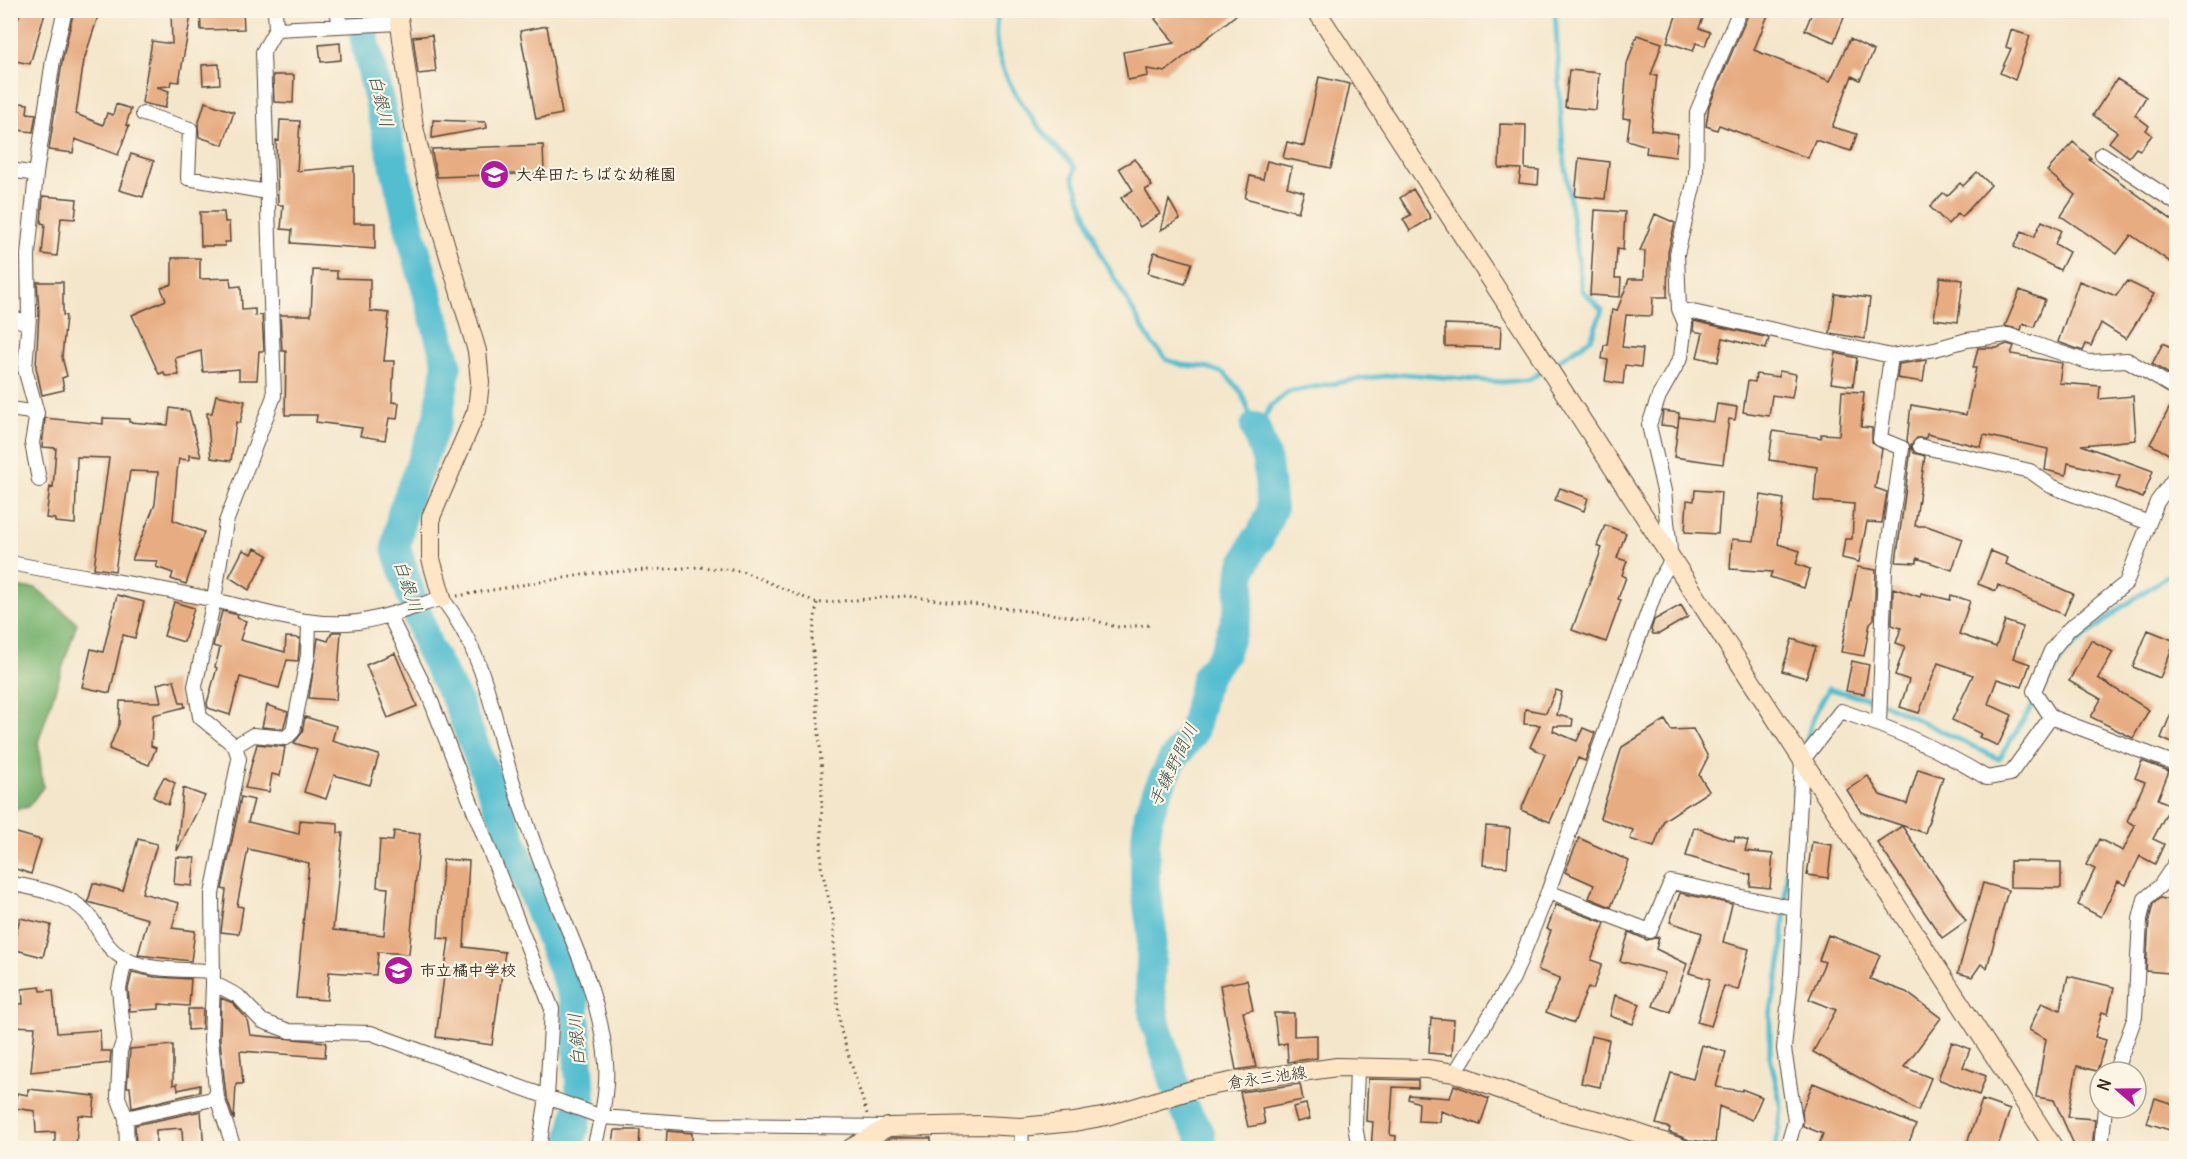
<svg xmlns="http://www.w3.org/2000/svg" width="2187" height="1159" font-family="Delius,'Klee One',sans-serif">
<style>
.forest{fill:#7eb673;stroke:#5c7048;stroke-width:1.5}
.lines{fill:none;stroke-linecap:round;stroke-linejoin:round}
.stream{stroke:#53bed0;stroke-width:5}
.river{stroke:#53bed0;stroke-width:30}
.building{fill:#e7ac81}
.street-casing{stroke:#574638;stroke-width:16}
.secondary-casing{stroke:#574638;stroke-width:20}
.path{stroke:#574638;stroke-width:3;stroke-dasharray:1.5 4.5;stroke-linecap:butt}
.street{stroke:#fff;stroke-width:14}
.secondary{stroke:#fde5c5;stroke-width:18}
.labels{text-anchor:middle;stroke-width:4.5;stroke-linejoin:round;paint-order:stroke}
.poi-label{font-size:16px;font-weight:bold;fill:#3b2a1e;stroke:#fcf5e5;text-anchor:start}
.street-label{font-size:16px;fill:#3b2a1e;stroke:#fcf5e5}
.water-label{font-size:18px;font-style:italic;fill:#425653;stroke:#fcf5e5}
</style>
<rect width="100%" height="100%" fill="#fcf5e5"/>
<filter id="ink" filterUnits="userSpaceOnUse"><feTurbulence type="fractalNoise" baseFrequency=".0167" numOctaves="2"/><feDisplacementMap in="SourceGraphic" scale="12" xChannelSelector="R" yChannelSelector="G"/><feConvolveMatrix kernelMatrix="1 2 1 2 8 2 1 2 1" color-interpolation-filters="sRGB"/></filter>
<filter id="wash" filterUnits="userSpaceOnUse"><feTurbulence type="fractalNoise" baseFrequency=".008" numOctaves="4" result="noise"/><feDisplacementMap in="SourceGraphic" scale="24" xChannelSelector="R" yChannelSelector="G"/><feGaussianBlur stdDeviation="1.35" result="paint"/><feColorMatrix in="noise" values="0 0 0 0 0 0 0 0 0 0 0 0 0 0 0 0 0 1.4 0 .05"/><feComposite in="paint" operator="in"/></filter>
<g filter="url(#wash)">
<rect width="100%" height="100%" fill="#f4e6cb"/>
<path class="forest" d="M 10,588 L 36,588 L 77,623 L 38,742 L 43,787 L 28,807 L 18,809 L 10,806 Z"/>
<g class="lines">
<path class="stream" d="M 999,10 C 997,19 995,30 996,38 C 999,78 1029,115 1053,144 C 1061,153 1069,158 1075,168 L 1073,178 L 1101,255 L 1151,342 L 1167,360 L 1182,365 L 1206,367 L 1225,374 L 1241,392 L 1255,427 L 1261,423 L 1271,406 L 1288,392 L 1358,379 L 1404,374 L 1501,382 L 1529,380 L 1591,339 L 1602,310 L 1582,290 L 1563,148 L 1555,10
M 1803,751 L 1813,718 L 1828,689 L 1879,701 L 1999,759 L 2066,652 L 2122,607 L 2176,570
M 1794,795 L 1796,771
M 1776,1148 L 1781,1106 L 1770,1056 L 1770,1015 L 1782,955 L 1789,835 L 1793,813"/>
<path class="river" d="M 361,10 L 365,42 L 410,230 L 447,364 L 438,418 L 402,513 L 396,548 L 428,647 L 456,699 L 574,998 L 581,1096 L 570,1148
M 1203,1148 L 1200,1133 L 1182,1106 L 1156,1024 L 1150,990 L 1152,932 L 1145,885 L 1145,844 L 1149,814 L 1157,792 L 1172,761 L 1193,732 L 1206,677 L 1224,654 L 1238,612 L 1242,570 L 1255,541 L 1259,539 L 1272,509 L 1267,462 L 1255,427"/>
</g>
<g id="blocks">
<path class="building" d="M 21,10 L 46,10 L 30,64 L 10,60 L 10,42 Z
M 74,10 L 100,10 L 84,60 L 76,114 L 103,125 L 107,113 L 113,115 L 116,104 L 131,109 L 126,125 L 129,126 L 118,155 L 75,139 L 73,153 L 49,150 L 62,62 Z
M 171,10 L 192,10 L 179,82 L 171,81 L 170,86 L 157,87 L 169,91 L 165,108 L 142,103 L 152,41 L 172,44 Z
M 200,10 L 243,10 L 244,29 L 201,30 Z
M 1165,10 L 1242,10 L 1165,72 L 1147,69 L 1148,76 L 1128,80 L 1123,52 L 1175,43 L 1155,19 Z
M 1678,10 L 1706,10 L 1699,28 L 1710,32 L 1705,46 L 1696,43 L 1693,51 L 1667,42 Z
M 1750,10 L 1770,10 L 1754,50 L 1830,81 L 1850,39 L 1874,51 L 1860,80 L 1852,76 L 1832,127 L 1857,134 L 1851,151 L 1815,140 L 1808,158 L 1719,125 L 1717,130 L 1706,126 L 1709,106 Z
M 1813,10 L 1847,10 L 1834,42 L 1805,30 Z
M 547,26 L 562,114 L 536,119 L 520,31 Z
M 2011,30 L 2030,36 L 2015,80 L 2000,73 L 2011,49 L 2006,47 Z
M 432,35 L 436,72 L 418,74 L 413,37 Z
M 1637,35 L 1662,43 L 1651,75 L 1657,75 L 1651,130 L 1678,134 L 1675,157 L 1646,153 L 1647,146 L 1627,140 L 1630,119 L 1623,118 L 1627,64 Z
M 340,43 L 341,60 L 321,62 L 319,45 Z
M 219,64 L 220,84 L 203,85 L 202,65 Z
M 1569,70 L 1599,73 L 1596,110 L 1565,107 Z
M 273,75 L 294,75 L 293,103 L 274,102 Z
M 1319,77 L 1350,84 L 1331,168 L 1283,158 L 1287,142 L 1304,146 Z
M 2117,79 L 2146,97 L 2135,115 L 2149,126 L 2146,130 L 2152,135 L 2140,150 L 2136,148 L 2129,157 L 2109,142 L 2117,132 L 2093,115 Z
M 10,102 L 28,104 L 27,113 L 36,114 L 33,132 L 10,129 Z
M 205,102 L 234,112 L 223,145 L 199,137 L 198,125 Z
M 280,120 L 300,121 L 297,171 L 354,166 L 354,223 L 375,223 L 375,249 L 291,243 L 292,230 L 281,229 L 283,205 L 278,205 L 276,140 L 279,141 Z
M 433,120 L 486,122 L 487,128 L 432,138 Z
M 1500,124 L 1526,125 L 1525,169 L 1539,170 L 1538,185 L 1519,183 L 1521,169 L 1499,168 Z
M 2073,142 L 2091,158 L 2089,159 L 2176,223 L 2176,266 L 2131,235 L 2117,254 L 2061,216 L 2075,195 L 2047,171 Z
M 543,145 L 544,173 L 437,177 L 432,153 L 432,149 Z
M 131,154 L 154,161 L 143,197 L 119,190 Z
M 1579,158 L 1609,162 L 1605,199 L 1575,196 Z
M 1135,159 L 1152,186 L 1145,190 L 1160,214 L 1140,227 L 1121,198 L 1133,190 L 1119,168 Z
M 1267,161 L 1292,167 L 1287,187 L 1304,192 L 1298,212 L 1245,198 L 1250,176 L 1263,179 Z
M 1977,172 L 1991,185 L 1962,217 L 1958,213 L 1948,224 L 1930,207 L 1943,193 L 1947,196 L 1960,183 L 1963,186 Z
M 1413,189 L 1431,218 L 1410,231 L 1403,219 L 1411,215 L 1400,198 Z
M 43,196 L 77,199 L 75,219 L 61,218 L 57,256 L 42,254 L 45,224 L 41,223 Z
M 1169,200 L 1180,219 L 1161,230 Z
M 1595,210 L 1625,212 L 1623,250 L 1617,249 L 1615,278 L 1621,278 L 1620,297 L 1590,295 Z
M 200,212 L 224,212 L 225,222 L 229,222 L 230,242 L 225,242 L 225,246 L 201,246 Z
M 1655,214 L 1675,223 L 1668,252 L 1667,297 L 1653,297 L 1652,316 L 1626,315 L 1622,347 L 1643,349 L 1641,367 L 1625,365 L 1623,384 L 1605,381 L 1608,360 L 1602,359 L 1604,345 L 1607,345 L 1612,310 L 1617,311 L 1629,279 L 1644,279 L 1645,251 L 1640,251 Z
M 2042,221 L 2061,230 L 2055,244 L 2069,252 L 2060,270 L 2014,247 L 2022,231 L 2034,237 Z
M 1154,252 L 1192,263 L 1185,284 L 1148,273 Z
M 172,258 L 200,258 L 200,279 L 230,278 L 231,287 L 241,286 L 242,310 L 255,309 L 255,316 L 262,315 L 264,351 L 259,351 L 257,380 L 239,380 L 239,369 L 203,372 L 201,351 L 175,358 L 179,375 L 165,376 L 164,372 L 159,374 L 132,315 L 166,300 L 161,288 L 172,284 Z
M 313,270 L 337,271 L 337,278 L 370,279 L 370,311 L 389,313 L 384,361 L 394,361 L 392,402 L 399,403 L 397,419 L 389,418 L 385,440 L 360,436 L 362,428 L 316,422 L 317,415 L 285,415 L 286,351 L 282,351 L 280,315 L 311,315 Z
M 1940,277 L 1963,280 L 1958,322 L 1934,319 Z
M 2079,281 L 2116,296 L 2127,281 L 2154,294 L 2126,339 L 2101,323 L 2091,346 L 2086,344 L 2083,351 L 2058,342 Z
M 37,282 L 63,282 L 63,315 L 66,316 L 62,357 L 67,376 L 62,378 L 64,390 L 42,395 L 36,367 L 39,312 Z
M 2020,290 L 2045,300 L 2034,327 L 2023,323 L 2021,330 L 2005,326 Z
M 1835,294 L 1870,298 L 1865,339 L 1830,333 Z
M 1694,321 L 1769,338 L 1766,349 L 1723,338 L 1718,362 L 1697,357 L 1703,333 L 1693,331 Z
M 1445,324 L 1501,326 L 1500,348 L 1445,346 Z
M 2163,343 L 2176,350 L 2176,367 L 2172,376 L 2152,364 Z
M 2007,344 L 2014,346 L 2011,354 L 2062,363 L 2059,383 L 2100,386 L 2099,399 L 2133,396 L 2136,440 L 2081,445 L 2153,471 L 2143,498 L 2116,488 L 2120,476 L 2068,463 L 2066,475 L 2045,470 L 2048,449 L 1984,435 L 1981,447 L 1927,434 L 1926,438 L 1917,438 L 1911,445 L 1914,453 L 1925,456 L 1915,526 L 1927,526 L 1963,539 L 1952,570 L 1917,558 L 1917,563 L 1896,562 L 1911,449 L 1907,441 L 1911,405 L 1966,415 L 1976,368 L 1973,368 L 1978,348 L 1997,348 Z
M 1836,353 L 1857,358 L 1853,386 L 1831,383 Z
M 1926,360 L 1923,382 L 1897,378 L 1899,364 Z
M 1779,371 L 1796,374 L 1792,398 L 1772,395 L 1769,416 L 1743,412 L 1748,381 L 1755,382 L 1756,374 L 1779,377 Z
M 1842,391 L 1864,392 L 1861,427 L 1872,428 L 1872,442 L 1882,449 L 1875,488 L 1887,492 L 1882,523 L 1867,522 L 1859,562 L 1842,558 L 1845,539 L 1852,539 L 1854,504 L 1814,501 L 1817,467 L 1769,460 L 1773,431 L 1821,438 L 1821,434 L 1839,435 Z
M 216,395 L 245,401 L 240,423 L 236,422 L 231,461 L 211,458 L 207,413 L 212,413 Z
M 2175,398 L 2176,398 L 2176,458 L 2150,444 Z
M 1717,404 L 1737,407 L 1735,420 L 1729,419 L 1723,464 L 1674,457 L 1679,417 L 1714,422 Z
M 170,408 L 189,411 L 201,457 L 189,455 L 189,460 L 179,459 L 177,472 L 173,520 L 204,532 L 186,584 L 171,579 L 173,573 L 156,567 L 158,561 L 132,560 L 155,504 L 158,472 L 130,471 L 115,571 L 94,568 L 109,458 L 77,457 L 75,524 L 55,522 L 55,519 L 46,518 L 50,487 L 53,488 L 56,448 L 42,447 L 45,418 L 103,424 L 103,418 L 129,419 L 129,422 L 168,425 Z
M 1663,411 L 1679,413 L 1678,427 L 1661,425 Z
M 1560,488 L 1588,498 L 1584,511 L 1555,500 Z
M 1695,490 L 1721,492 L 1718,534 L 1685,532 L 1687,500 L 1694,501 Z
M 1761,495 L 1784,499 L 1778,544 L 1800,551 L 1796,564 L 1810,569 L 1804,588 L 1770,577 L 1772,572 L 1730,569 L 1732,539 L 1754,541 Z
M 1605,525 L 1626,533 L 1617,558 L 1627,561 L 1622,575 L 1626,577 L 1618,599 L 1621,600 L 1606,642 L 1572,630 L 1602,548 L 1597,546 Z
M 255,548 L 268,555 L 249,590 L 229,577 L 243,550 L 252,554 Z
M 1991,551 L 2008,558 L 2006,564 L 2073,594 L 2064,615 L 1998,585 L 1996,591 L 1978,584 Z
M 1857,567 L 1876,570 L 1874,619 L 1870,623 L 1864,656 L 1841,652 Z
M 1893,588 L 1920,597 L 1921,593 L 1950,600 L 1951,595 L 1970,601 L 1959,634 L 1996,647 L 2005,621 L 2023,627 L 2013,658 L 2030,664 L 2022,687 L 1997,679 L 1988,704 L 2012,715 L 1998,746 L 1979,737 L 1981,734 L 1952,720 L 1973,675 L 1938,663 L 1919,713 L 1900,707 L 1909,680 L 1895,675 L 1905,646 L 1896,643 L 1901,628 L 1892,625 Z
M 117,595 L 144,602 L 135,638 L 123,635 L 110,693 L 82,687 L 91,649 L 103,652 Z
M 174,602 L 194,608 L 184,642 L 164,636 Z
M 1681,605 L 1688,617 L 1659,634 L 1653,634 L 1651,630 L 1654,620 Z
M 222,611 L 238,615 L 237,618 L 246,621 L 240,640 L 285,652 L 286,637 L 300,638 L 298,661 L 287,660 L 279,688 L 240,677 L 230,715 L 208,708 L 207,703 L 217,668 L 215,667 L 220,648 L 213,646 Z
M 2148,630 L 2175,641 L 2160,678 L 2133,667 Z
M 332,632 L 341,632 L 336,700 L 309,698 L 318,638 L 328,641 Z
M 1792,639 L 1816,647 L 1806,678 L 1782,671 Z
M 2091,640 L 2113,652 L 2098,678 L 2149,710 L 2133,738 L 2091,717 L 2101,699 L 2069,681 Z
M 395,653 L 417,706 L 388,718 L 366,665 Z
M 1852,661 L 1869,665 L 1864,694 L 1846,691 Z
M 174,680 L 180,703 L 184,703 L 185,707 L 153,715 L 151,746 L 156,748 L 149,765 L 109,749 L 119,724 L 120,701 L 161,702 L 157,684 Z
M 1556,690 L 1562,692 L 1557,715 L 1573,719 L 1572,726 L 1554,726 L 1553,731 L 1577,741 L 1583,728 L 1595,733 L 1585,761 L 1578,758 L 1550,822 L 1521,810 L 1545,754 L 1530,747 L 1540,725 L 1524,724 L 1525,709 L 1546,713 Z
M 2176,701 L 2176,745 L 2161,738 Z
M 267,705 L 288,712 L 283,729 L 262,727 Z
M 305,717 L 336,726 L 332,741 L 379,755 L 370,785 L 334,775 L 326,799 L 304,792 L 317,750 L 294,743 L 302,733 Z
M 1665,720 L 1671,730 L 1693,729 L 1708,757 L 1699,775 L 1709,791 L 1664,820 L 1654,847 L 1630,839 L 1633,830 L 1600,818 L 1622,747 Z
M 257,744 L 285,747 L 280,776 L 272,774 L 269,792 L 245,788 Z
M 2142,761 L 2169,771 L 2158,799 L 2171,805 L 2153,839 L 2164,844 L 2155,864 L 2140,856 L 2126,885 L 2118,881 L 2101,917 L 2078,905 L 2095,869 L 2086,865 L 2099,839 L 2123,851 L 2135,825 L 2127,821 L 2145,782 L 2135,778 Z
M 1918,769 L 1943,777 L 1925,833 L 1861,812 L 1847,790 L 1868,776 L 1880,795 L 1907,804 Z
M 164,777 L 175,783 L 168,805 L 153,797 Z
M 183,788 L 205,796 L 177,851 Z
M 241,797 L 254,800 L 248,822 L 299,834 L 300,820 L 338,823 L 338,833 L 343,833 L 333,930 L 384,935 L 388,888 L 377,887 L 380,840 L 393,841 L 394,831 L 420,834 L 409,954 L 378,952 L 376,975 L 329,972 L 327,1000 L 296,998 L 309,863 L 248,849 L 237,906 L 243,907 L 239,934 L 221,932 L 226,890 L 222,889 Z
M 1486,826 L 1510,828 L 1507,867 L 1483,865 Z
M 1902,826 L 1966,921 L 1942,938 L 1877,842 Z
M 1694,827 L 1734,841 L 1735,837 L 1748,841 L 1745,851 L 1773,854 L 1770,888 L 1750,886 L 1751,875 L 1686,856 Z
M 10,831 L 41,840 L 31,874 L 10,867 Z
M 1579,838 L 1629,861 L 1611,907 L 1589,898 L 1594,885 L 1565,872 Z
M 138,839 L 157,844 L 142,893 L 179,903 L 172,928 L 195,931 L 191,961 L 138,955 L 148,919 L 88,902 L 93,883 L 123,891 Z
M 1812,842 L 1832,845 L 1828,878 L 1807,875 Z
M 176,857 L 195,858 L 192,886 L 174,884 Z
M 443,859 L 469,861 L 464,947 L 505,952 L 492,1045 L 436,1037 L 449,939 L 438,938 Z
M 2010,861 L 2061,862 L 2061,888 L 2010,887 Z
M 1983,883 L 2008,890 L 1987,968 L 1981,964 L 1972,977 L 1958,973 Z
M 1680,893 L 1732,904 L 1723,942 L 1749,949 L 1738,990 L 1724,986 L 1711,1026 L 1697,1022 L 1710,979 L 1689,973 L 1702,933 L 1670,922 Z
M 2160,898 L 2176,901 L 2176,925 L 2172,924 L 2169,973 L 2146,971 L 2149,920 L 2153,904 Z
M 1556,905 L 1605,923 L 1591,960 L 1602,964 L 1593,989 L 1588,987 L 1574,1023 L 1546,1012 L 1560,978 L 1538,970 L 1551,930 L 1547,929 Z
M 20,918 L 51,925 L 43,957 L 12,949 Z
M 1629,932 L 1647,940 L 1659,937 L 1656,949 L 1687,964 L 1670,1012 L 1653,1006 L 1665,973 L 1620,961 Z
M 1828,935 L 1880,955 L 1870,979 L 1906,992 L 1941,1018 L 1904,1067 L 1931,1078 L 1918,1111 L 1813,1052 L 1836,1010 L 1809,999 L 1825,962 L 1819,960 Z
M 132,972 L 155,977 L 191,979 L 189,1006 L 159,1004 L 159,1009 L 130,1011 L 128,989 Z
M 2068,976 L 2114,987 L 2108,1014 L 2102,1012 L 2095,1037 L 2106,1040 L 2097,1071 L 2077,1066 L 2068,1117 L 2095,1119 L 2092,1149 L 2076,1149 L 2054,1100 L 2036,1097 L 2046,1039 L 2029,1030 L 2042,1002 L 2060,1010 Z
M 1247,980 L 1253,1010 L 1243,1012 L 1256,1067 L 1236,1070 L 1220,985 Z
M 40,987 L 41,991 L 53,990 L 57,1033 L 100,1030 L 101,1051 L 111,1051 L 110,1063 L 31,1072 L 35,1027 L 10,1026 L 10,1003 L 23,1004 L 22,989 Z
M 1615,995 L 1640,1004 L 1633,1024 L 1610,1016 Z
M 221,998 L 233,1003 L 247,1019 L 250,1035 L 326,1042 L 325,1057 L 240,1051 L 243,1084 L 236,1084 L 234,1120 L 226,1096 L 220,1040 Z
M 188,1009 L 203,1009 L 202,1029 L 188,1030 Z
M 1274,1013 L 1294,1013 L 1294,1036 L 1317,1035 L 1317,1058 L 1288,1062 L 1287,1043 L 1278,1045 Z
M 1431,1018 L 1454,1020 L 1452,1055 L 1429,1053 Z
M 1591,1036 L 1609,1040 L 1600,1087 L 1581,1083 Z
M 1952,1042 L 1970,1049 L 1963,1067 L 1986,1076 L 1979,1095 L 1938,1079 Z
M 173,1045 L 173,1085 L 177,1084 L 178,1090 L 200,1085 L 200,1092 L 132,1108 L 130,1087 L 127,1087 L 130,1049 Z
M 1702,1045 L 1726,1052 L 1716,1087 L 1742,1091 L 1742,1089 L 1762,1097 L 1752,1120 L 1719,1106 L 1715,1143 L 1689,1140 L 1669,1132 L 1670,1128 L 1656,1124 L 1671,1073 L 1693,1079 Z
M 1368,1079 L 1418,1080 L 1418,1088 L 1393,1087 L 1390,1135 L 1396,1136 L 1395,1149 L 1371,1149 L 1373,1122 L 1366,1121 Z
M 1813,1083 L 1916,1125 L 1907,1147 L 1894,1142 L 1891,1149 L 1817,1149 L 1823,1134 L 1803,1126 L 1802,1110 Z
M 1300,1084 L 1303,1100 L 1262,1108 L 1265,1124 L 1248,1127 L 1240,1092 Z
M 1454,1085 L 1489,1099 L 1480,1125 L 1441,1111 L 1440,1122 L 1418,1121 L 1419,1103 L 1408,1099 L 1409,1095 L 1450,1098 Z
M 28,1089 L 95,1096 L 93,1116 L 78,1115 L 76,1149 L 55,1149 L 55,1132 L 36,1133 L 35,1111 L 14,1108 L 17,1093 L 28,1095 Z
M 2155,1098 L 2176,1105 L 2176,1132 L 2147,1123 Z
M 1982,1100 L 2010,1110 L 1997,1149 L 1965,1149 Z
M 1306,1104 L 1310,1119 L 1297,1122 L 1293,1107 Z
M 201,1111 L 204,1149 L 183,1149 L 182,1128 L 156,1130 L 156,1149 L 136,1149 L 135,1125 Z
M 615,1130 L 640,1130 L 639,1149 L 612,1149 Z
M 667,1131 L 692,1133 L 692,1149 L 666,1149 Z
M 891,1138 L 931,1138 L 931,1149 L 886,1149 L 887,1141 Z"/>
</g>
</g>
<g filter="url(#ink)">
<use href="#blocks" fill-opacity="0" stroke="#574638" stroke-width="1.5"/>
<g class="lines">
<defs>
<path id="street" d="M 275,10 L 276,29
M 337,10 L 340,26
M 400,23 L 276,29 L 263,52 L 274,396 L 226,522 L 214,600 L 195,686 L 200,717 L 235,746 L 239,759 L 212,894 L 213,983 L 238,996 L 262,1021 L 289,1031 L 371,1033 L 602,1117 L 712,1125 L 888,1127
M 143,114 L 190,129 L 188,178 L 267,192
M 2102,154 L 2176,203
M 10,170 L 36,174
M 1679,309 L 1891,356 L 1935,349 L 1967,340 L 2008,335 L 2088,362 L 2127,360 L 2176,389
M 10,316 L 28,324
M 10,409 L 37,413
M 1920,446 L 2030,471 L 2051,486 L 2149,523
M 2176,476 L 2157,502 L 2126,583 L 2069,629 L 2051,651 L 2034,691 L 2051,717 L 2176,764
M 39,480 L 32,443 L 37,413 L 25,369 L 29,317 L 28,255 L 36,174 L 53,60 L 65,10
M 10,563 C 78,576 147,585 214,600 C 263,611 307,628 358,622 C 386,618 414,607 442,598 C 490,661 492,721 516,792 C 527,823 537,855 550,886 C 574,945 601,998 606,1063 C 608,1091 601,1121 594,1148
M 389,615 L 429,696 L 552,1009 L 547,1097 L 539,1148
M 1879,724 L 1885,569 L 1902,448 L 1880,439 L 1891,356
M 235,746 L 253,735 L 286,738 L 293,731 L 308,655 L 309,623
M 10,883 C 35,889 69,893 87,913 C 101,929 102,947 125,959 C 150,972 185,969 212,971
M 1548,892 L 1650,931 L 1671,882 L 1794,908
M 125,959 L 119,989 L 124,1039 L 120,1051 L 118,1097 L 126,1118 L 127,1148
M 213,983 L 211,1040 L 217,1098 L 234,1148
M 1357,1068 L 1355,1126 L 1359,1148
M 2115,1072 L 2135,1017 L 2140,919 L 2145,899 L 2160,886 L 2176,862
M 1455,1073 L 1513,978 L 1548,892 L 1659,581 L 1671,561 L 1664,491 L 1649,425 L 1659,396 L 1681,357 L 1685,323 L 1679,309 L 1677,254 L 1696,175 L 1697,112 L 1740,10
M 126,1118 L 217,1098
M 1021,1127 L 1022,1148
M 1787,1148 L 1795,1121 L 1784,1049 L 1791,976 L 1802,761 L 1841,711 C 1892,728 1941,750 1987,778 L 2010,774 L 2051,717
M 2101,1148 L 2105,1108"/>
<path id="secondary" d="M 398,10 L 414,127 L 426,179 L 477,351 L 480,382 L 477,410 L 431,517 L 431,559 L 442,598
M 1316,10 L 2054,1148
M 851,1148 L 888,1127 L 983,1125 L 1021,1127 L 1074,1122 L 1107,1116 L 1195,1089 L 1230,1082 L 1337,1067 L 1427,1069 L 1455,1073 L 1559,1111 L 1605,1122 L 1681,1148"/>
</defs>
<use href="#street" class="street-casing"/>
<use href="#secondary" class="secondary-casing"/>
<path class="path" d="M 457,596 L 594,573 L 700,567 L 742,571 L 817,603 L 906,596 L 1091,619 L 1116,627 L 1152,625
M 817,603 L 812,640 L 822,773 L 821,866 L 834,921 L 834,974 L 841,1031 L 867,1114"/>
<use href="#street" class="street"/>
<use href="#secondary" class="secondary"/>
</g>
</g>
<defs>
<symbol id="school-disc" viewBox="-11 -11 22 22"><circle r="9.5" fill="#b5179e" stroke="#fcf5e5"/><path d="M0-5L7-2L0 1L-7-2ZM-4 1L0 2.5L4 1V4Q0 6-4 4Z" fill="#fff"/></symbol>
</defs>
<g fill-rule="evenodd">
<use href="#school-disc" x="478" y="158" width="33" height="33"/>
<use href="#school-disc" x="382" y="954" width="33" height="33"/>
</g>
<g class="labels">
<g class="poi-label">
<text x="516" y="180">大牟田たちばな幼稚園</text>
<text x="420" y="976">市立橘中学校</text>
</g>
<g class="street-label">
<text transform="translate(1267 1077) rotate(-8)" y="6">倉永三池線</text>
</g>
<g class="water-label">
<text transform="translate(381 101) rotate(77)" y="6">白銀川</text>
<text transform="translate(408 586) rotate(72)" y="6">白銀川</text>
<text transform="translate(1173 765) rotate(-64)" y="6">手鎌野間川</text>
<text transform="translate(577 1040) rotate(-94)" y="6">白銀川</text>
</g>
</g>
<rect width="2187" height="1159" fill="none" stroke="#fcf5e5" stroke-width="36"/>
<g transform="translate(2118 1090) rotate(290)"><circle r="28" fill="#fcf5e5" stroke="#afa495" stroke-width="1.5"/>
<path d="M0-4.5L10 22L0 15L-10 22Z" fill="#b5179e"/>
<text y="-9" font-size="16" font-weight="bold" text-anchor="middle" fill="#3b2a1e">N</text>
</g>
</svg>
